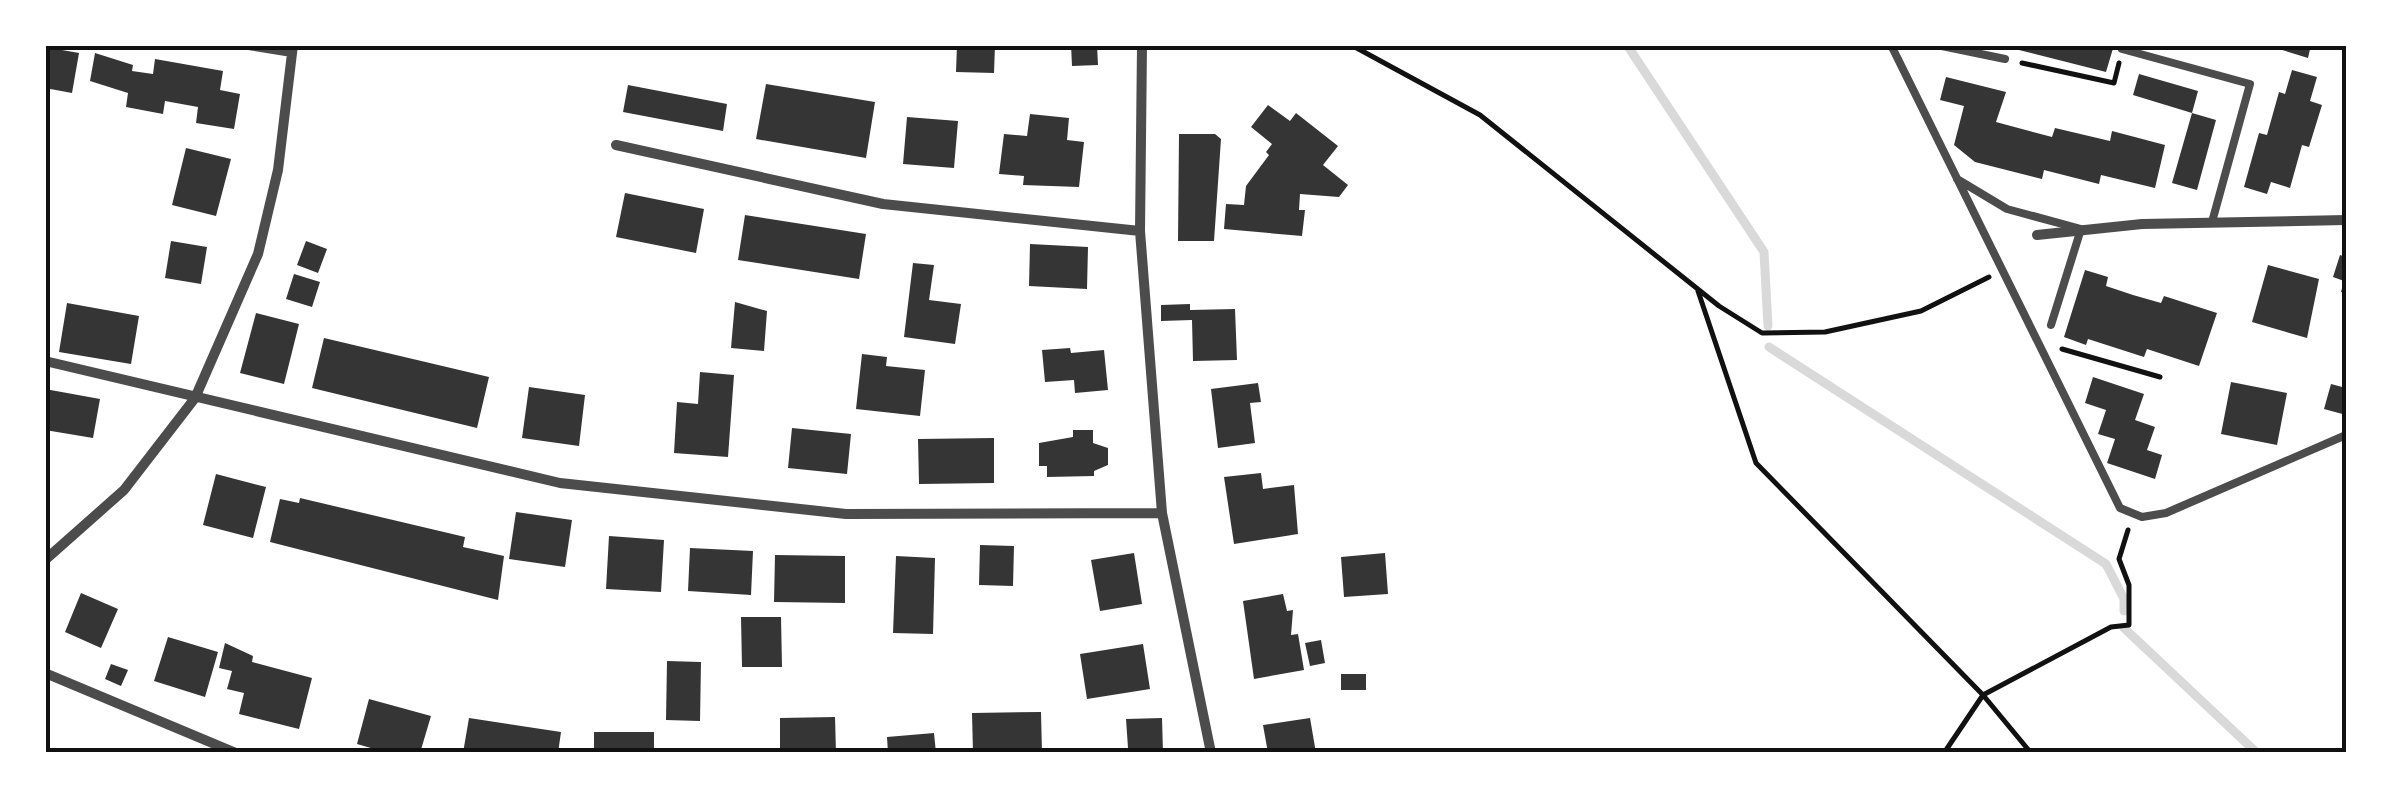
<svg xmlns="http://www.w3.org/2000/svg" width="2391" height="798" font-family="'IBM Plex Sans',sans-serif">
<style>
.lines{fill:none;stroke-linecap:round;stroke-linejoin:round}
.stream{stroke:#d9d9d9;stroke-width:9}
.building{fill:#353535}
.path{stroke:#111;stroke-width:5}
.service{stroke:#4c4c4c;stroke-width:8}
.minor{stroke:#4c4c4c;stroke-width:10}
.neatline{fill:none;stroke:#111;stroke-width:4}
</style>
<rect width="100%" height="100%" fill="#fff"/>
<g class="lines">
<path class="stream" d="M 1627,45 L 1764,252 L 1768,326
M 1769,347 L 2106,564 L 2124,599 L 2124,611
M 2124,628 L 2257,753"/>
</g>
<path class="building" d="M 957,45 L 995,45 L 994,73 L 956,72 Z
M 1071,45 L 1097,45 L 1098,65 L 1072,66 Z
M 1999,45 L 2114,45 L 2106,72 Z
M 2266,45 L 2311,45 L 2308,58 Z
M 45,47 L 79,53 L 72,93 L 45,88 Z
M 95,53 L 133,65 L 132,71 L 153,74 L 155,59 L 223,71 L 220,90 L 240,94 L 234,129 L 196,123 L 198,107 L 165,101 L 163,114 L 126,107 L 128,93 L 90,81 Z
M 2292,70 L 2317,77 L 2310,101 L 2322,105 L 2309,147 L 2302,145 L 2290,188 L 2271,182 L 2267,194 L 2244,187 L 2259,133 L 2267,135 L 2279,92 L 2285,94 Z
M 2139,74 L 2198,91 L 2192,113 L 2133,95 Z
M 1946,77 L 2006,92 L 1996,122 L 2052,137 L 2055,128 L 2110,141 L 2112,131 L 2165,145 L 2155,188 L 2101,175 L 2099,184 L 2044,170 L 2042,179 L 1975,162 L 1954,145 L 1964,106 L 1940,100 Z
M 766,84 L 875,102 L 866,158 L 756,139 Z
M 628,85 L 727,104 L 723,131 L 623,112 Z
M 1268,105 L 1290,121 L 1296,113 L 1338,146 L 1323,165 L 1348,185 L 1339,197 L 1300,194 L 1299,210 L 1305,210 L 1302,236 L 1224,229 L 1226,204 L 1244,205 L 1246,186 L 1269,155 L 1266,152 L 1272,144 L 1251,127 Z
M 2192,113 L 2216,120 L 2197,190 L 2172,183 Z
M 1030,114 L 1069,118 L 1067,140 L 1084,142 L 1079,187 L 1023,185 L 1024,176 L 999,174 L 1004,134 L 1027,136 Z
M 907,117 L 958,121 L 954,168 L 903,164 Z
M 1179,134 L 1215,134 L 1221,139 L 1214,241 L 1178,241 Z
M 186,148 L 231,159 L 216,216 L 172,205 Z
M 625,193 L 704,209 L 696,253 L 616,237 Z
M 745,215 L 866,234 L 859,279 L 738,260 Z
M 171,241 L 207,247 L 201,284 L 165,278 Z
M 306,241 L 327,249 L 318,273 L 297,265 Z
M 1030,244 L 1088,247 L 1087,289 L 1029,286 Z
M 2340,255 L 2346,257 L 2346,294 L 2341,292 L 2344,281 L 2333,277 Z
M 913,263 L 934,265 L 929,300 L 961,304 L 955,344 L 904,337 Z
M 2268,265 L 2319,279 L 2307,338 L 2252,322 Z
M 2085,270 L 2108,277 L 2106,286 L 2133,295 L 2161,303 L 2164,296 L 2217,313 L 2199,366 L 2147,349 L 2144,357 L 2088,339 L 2086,345 L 2064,337 Z
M 294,274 L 320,282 L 312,307 L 286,299 Z
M 735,302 L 767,311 L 764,351 L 731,348 Z
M 67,303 L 139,316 L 131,364 L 59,352 Z
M 1190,304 L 1190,310 L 1235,309 L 1237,360 L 1193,361 L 1192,320 L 1161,321 L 1161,305 Z
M 256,313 L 299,324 L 284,384 L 240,373 Z
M 324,338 L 489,377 L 477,428 L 312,388 Z
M 1070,348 L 1071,353 L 1104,350 L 1108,390 L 1075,393 L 1074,380 L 1045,382 L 1042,350 Z
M 862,354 L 887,357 L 886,366 L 925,370 L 920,416 L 856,409 Z
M 700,372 L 734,375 L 728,457 L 674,453 L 677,402 L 698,404 Z
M 2093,377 L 2144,394 L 2135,420 L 2155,427 L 2147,450 L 2162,455 L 2155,479 L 2107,463 L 2115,439 L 2098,434 L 2106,410 L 2085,403 Z
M 2231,382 L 2287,393 L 2277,445 L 2221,434 Z
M 1258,383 L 1261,402 L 1250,403 L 1255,443 L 1218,448 L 1211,389 Z
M 2331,384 L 2346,388 L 2346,415 L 2324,409 Z
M 529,387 L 585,395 L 579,446 L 522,438 Z
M 45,389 L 100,399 L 93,438 L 45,430 Z
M 792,428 L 851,434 L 847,474 L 788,468 Z
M 1073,430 L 1093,430 L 1093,443 L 1108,448 L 1108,465 L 1094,471 L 1094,476 L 1047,477 L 1047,466 L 1039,466 L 1039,443 L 1073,437 Z
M 994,438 L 994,483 L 919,484 L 918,439 Z
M 1261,473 L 1263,489 L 1294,485 L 1298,534 L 1234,544 L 1224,477 Z
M 216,474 L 266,487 L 253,538 L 203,525 Z
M 300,498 L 465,537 L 463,547 L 504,556 L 498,600 L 270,542 L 280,499 L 299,503 Z
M 516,512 L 572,520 L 565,567 L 509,559 Z
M 609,536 L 664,540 L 661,592 L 606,589 Z
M 980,545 L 1014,546 L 1013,586 L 979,585 Z
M 690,548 L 753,551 L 751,595 L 688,591 Z
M 1134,553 L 1142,604 L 1100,611 L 1091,560 Z
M 1385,553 L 1388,594 L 1344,597 L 1341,557 Z
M 775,555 L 845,556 L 845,603 L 774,602 Z
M 896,556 L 935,558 L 933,634 L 893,633 Z
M 81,593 L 118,609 L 101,648 L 65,632 Z
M 1283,594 L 1287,611 L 1293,610 L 1291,635 L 1298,634 L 1304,670 L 1254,679 L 1243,601 Z
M 741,617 L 781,617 L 782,667 L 742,667 Z
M 168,637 L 218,652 L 205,697 L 154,681 Z
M 1321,640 L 1325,663 L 1310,666 L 1305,643 Z
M 225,643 L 253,656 L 252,662 L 312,678 L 299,729 L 239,714 L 244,693 L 227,689 L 232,671 L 219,668 Z
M 1143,644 L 1150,689 L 1087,699 L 1080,654 Z
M 667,661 L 701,662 L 700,721 L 666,720 Z
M 111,664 L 128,670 L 121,686 L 105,679 Z
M 1341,674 L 1366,674 L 1366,690 L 1341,690 Z
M 369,699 L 431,716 L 420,753 L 388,753 L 357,744 Z
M 1041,712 L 1042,753 L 973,753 L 972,713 Z
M 835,717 L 836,753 L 780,753 L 780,718 Z
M 469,718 L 561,732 L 558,753 L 463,753 Z
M 1162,718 L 1163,753 L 1092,753 L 1128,748 L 1126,719 Z
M 1310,718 L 1316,753 L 1268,753 L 1263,725 Z
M 594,732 L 654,732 L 654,753 L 594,753 Z
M 934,733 L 936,753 L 888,753 L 887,737 Z"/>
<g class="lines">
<path class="path" d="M 1335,45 L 1353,46 L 1480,115 L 1719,306 L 1762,333 L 1825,332 L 1921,311 L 1989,277
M 2022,63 L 2114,83 L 2119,63
M 1698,291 L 1756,463 L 1983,695 L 2031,753
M 2062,349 L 2160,377
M 1944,753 L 1983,695 L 2111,627 L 2129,625 L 2129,585 L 2119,559 L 2128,530"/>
<path class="service" d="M 1891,45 L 2120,508 L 2142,517 L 2166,513 L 2346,435
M 1937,45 L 2005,59
M 2122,49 L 2250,84 L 2212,222
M 1957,179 L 2007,209 L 2081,229 L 2051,325"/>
<path class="minor" d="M 249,45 L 292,52
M 1142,45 L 1140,231 L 1162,513 L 1211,753
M 616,145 L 883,204 L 1140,231
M 2037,235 L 2142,224 L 2346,220
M 45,361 L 560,483 L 846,514 L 1162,513
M 45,560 L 124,490 L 195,398 L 258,254 L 278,170 L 293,45
M 45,673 L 236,753"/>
</g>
<rect width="2391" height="798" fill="none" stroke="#ffffff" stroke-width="95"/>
<rect x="48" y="48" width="2296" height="702" class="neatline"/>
</svg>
